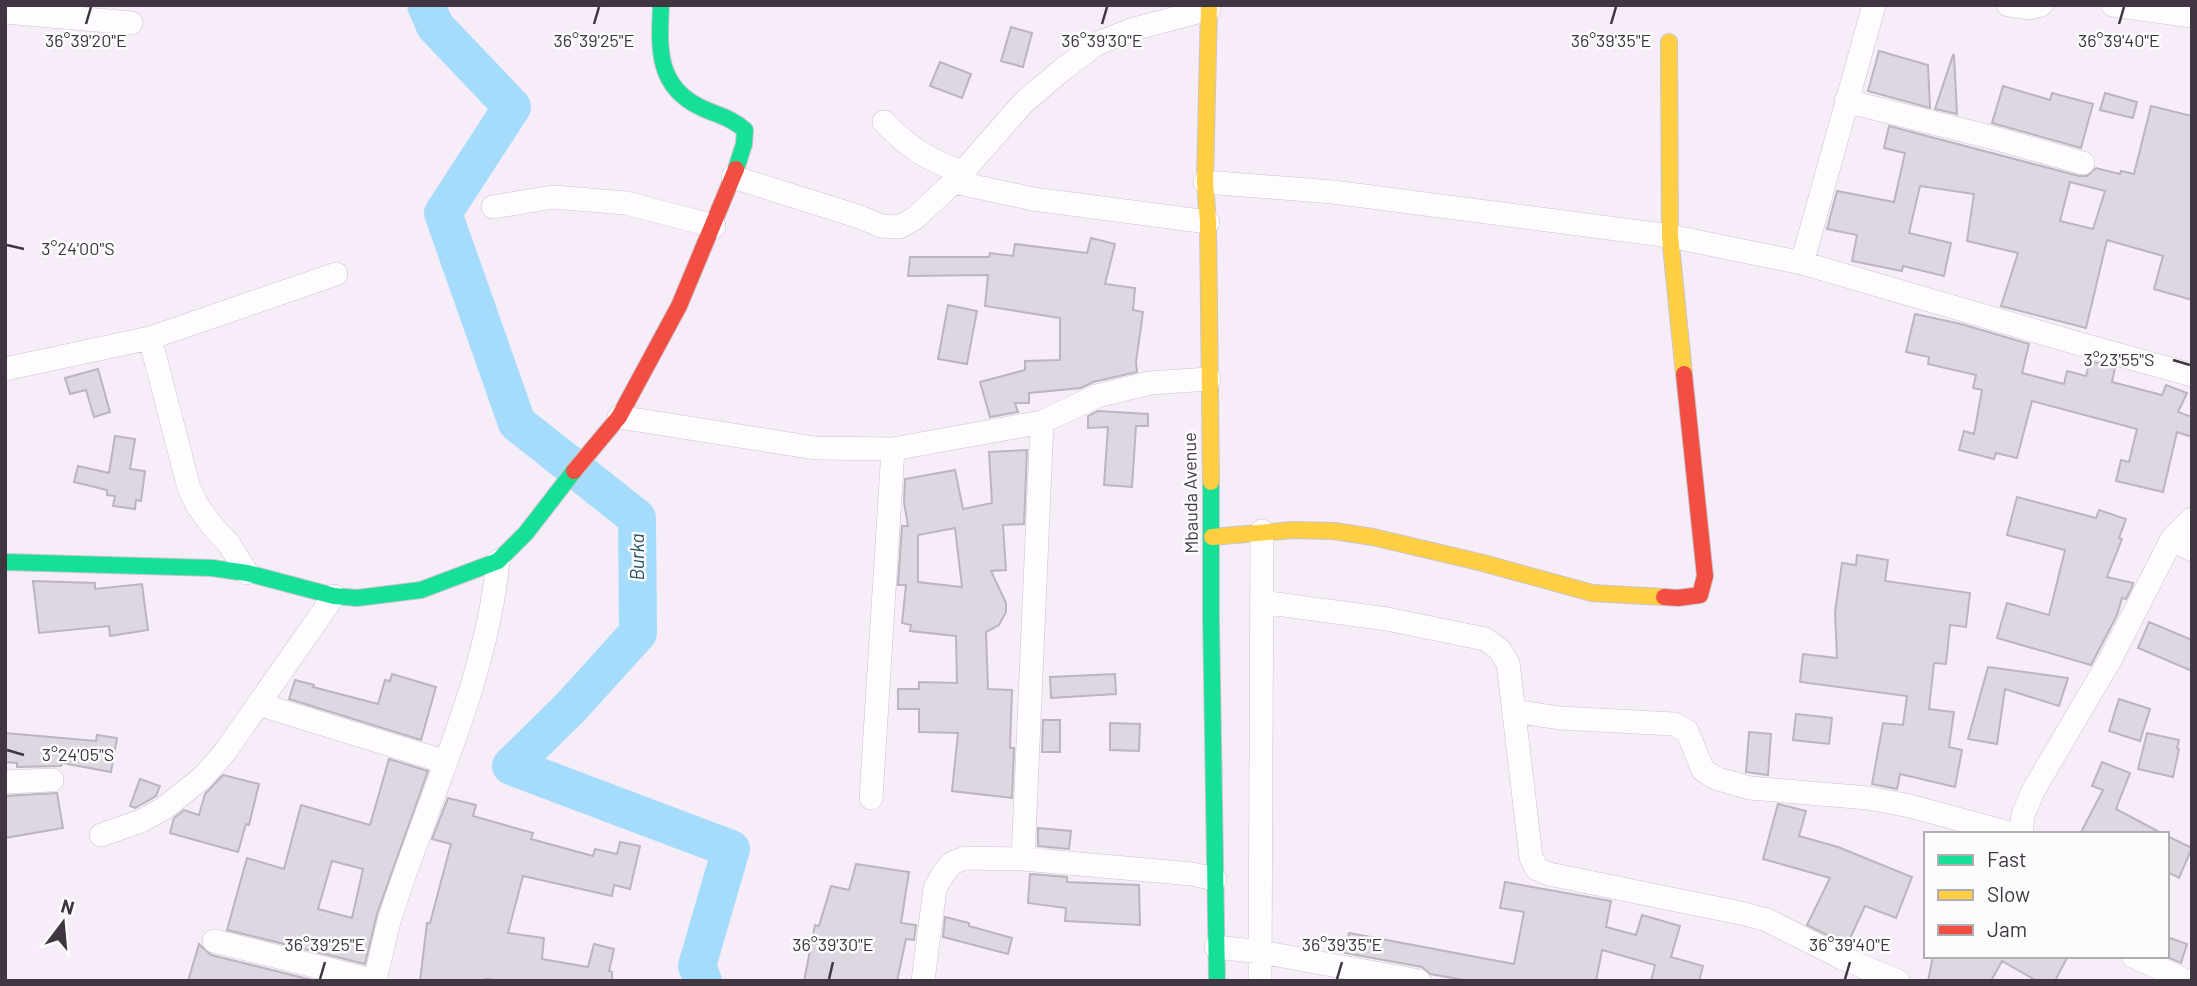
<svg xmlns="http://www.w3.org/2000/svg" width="2197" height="986" font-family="Barlow,sans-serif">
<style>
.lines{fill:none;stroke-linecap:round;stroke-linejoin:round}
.river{stroke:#a5dcfc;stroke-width:38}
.building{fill:#ded6e1;stroke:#bcb4bf;stroke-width:2;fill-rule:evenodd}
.street-casing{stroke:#cbc3cd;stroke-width:24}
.fast-casing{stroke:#cbc3cd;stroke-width:18}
.slow-casing{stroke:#cbc3cd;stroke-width:18}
.jam-casing{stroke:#cbc3cd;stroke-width:18}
.street{stroke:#fefcfe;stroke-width:23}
.fast{stroke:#16e098;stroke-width:16}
.slow{stroke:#ffcf43;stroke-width:16}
.jam{stroke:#f24e42;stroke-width:16}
.ticks{fill:none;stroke:#3f3642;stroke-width:2.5}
.labels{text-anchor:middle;stroke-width:5;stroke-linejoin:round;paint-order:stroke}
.street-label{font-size:18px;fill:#3f3642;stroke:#fcfcfc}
.water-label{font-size:19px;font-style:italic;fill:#214f64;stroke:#fcfcfc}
.ticks-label{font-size:18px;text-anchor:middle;fill:#3f3642;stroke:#fcfcfc;stroke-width:5;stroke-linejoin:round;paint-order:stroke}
</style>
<rect width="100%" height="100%" fill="#f6edf9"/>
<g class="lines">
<path class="river" d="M 426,5 L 435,26 L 512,107 L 443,213 L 517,423 L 637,518 L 638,633 L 570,708 L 511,766 L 731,849 L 697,966 L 703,981"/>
</g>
<path class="building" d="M 1011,27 L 1032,33 L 1023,67 L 1001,61 Z
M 1879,51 L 1928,65 L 1930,108 L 1868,91 Z
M 1953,55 L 1954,55 L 1957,114 L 1935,109 Z
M 940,62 L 971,74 L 962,98 L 930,86 Z
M 2003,86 L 2050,100 L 2052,93 L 2093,104 L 2081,148 L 1992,123 Z
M 2105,93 L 2137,102 L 2133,118 L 2100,110 Z
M 2151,106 L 2192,116 L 2192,300 L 2154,289 L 2163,256 L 2107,240 L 2086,328 L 2001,306 L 2018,253 L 1967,241 L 1974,194 L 1920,186 L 1909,233 L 1951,243 L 1944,276 L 1903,266 L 1902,271 L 1852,261 L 1857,235 L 1827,229 L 1837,191 L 1894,202 L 1905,153 L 1884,148 L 1889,126 L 2079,176 L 2087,176 L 2096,168 L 2120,174 L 2121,171 L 2134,174 ZM 2070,182 L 2105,191 L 2093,229 L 2060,221 Z
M 1091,238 L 1115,244 L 1105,284 L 1135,288 L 1133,310 L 1143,312 L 1136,362 L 1137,372 L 1093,382 L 1081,388 L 1029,393 L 1029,403 L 1015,403 L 1018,412 L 990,417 L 980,382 L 1025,370 L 1025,361 L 1060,360 L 1060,318 L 985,306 L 988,275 L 908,276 L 910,257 L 989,257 L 990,253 L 1013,256 L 1015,244 L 1087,253 Z
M 948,305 L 977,311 L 967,364 L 938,359 Z
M 1915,314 L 1961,324 L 2029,344 L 2022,373 L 2064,384 L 2067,371 L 2086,376 L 2090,361 L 2115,368 L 2112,382 L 2162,395 L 2166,385 L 2187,393 L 2178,412 L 2192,417 L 2192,437 L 2177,432 L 2163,492 L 2116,481 L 2121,460 L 2129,462 L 2137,429 L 2032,401 L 2017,458 L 1996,453 L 1994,459 L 1959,450 L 1964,431 L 1974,434 L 1982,390 L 1973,388 L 1976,375 L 1928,364 L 1929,357 L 1906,352 Z
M 98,369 L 110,412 L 94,417 L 86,390 L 70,394 L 65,378 Z
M 1098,411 L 1148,414 L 1148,426 L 1136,426 L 1132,487 L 1104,485 L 1108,427 L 1088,428 L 1088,416 Z
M 115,436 L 135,439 L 130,469 L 145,471 L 141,501 L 136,500 L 135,509 L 113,506 L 115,496 L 107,495 L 107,490 L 74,482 L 78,466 L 109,473 Z
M 1027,450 L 1024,524 L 1003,525 L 1006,570 L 991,571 L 1006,603 L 1006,612 L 999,625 L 986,632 L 988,689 L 1012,690 L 1010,748 L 1014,748 L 1012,798 L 952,791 L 958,733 L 919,732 L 919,709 L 898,709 L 898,689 L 919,689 L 919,682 L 957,683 L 956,636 L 910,631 L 911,625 L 902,623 L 906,585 L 898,585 L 902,526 L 908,526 L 904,502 L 905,479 L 955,470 L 963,509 L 992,503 L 989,452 ZM 955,528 L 962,587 L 918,582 L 918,535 Z
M 2017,497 L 2096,518 L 2099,510 L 2126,519 L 2119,538 L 2122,539 L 2107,577 L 2133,583 L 2132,587 L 2126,599 L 2122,598 L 2117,615 L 2091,665 L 1997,638 L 2007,603 L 2049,615 L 2065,550 L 2007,535 Z
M 1857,555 L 1888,560 L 1885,581 L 1970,593 L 1966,627 L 1950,625 L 1946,664 L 1934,663 L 1929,709 L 1954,712 L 1949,747 L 1962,750 L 1955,787 L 1900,774 L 1897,789 L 1872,784 L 1883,723 L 1903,725 L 1907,696 L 1800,682 L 1803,654 L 1837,658 L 1835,612 L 1842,563 L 1856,565 Z
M 33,581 L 95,583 L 95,589 L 142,584 L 148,630 L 110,636 L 109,626 L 39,633 Z
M 2149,622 L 2192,640 L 2192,671 L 2138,648 Z
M 1988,667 L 2068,678 L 2059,706 L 2005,689 L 1997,744 L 1968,739 Z
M 392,674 L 436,687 L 421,740 L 289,699 L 295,680 L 314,685 L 313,687 L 378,704 L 385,680 L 390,681 Z
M 1115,674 L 1116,694 L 1051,698 L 1050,677 Z
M 2119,699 L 2150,709 L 2140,741 L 2109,731 Z
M 1796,714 L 1832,718 L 1829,744 L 1793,740 Z
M 1043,720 L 1060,720 L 1060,752 L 1042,752 Z
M 1110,723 L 1140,724 L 1139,751 L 1110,750 Z
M 1749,732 L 1771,734 L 1768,775 L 1746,772 Z
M 5,733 L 96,741 L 97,735 L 117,738 L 111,772 L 62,763 L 61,766 L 17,767 L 17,763 L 5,762 Z
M 2147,733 L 2179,740 L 2177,748 L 2179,749 L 2173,777 L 2138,769 Z
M 389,759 L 428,771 L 377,914 L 365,964 L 227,930 L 247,858 L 284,869 L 301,805 L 370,825 ZM 332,861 L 363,869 L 352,918 L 318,909 Z
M 2102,762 L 2130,773 L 2116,809 L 2163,834 L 2080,834 L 2103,790 L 2092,786 Z
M 223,775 L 259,784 L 249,825 L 246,824 L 238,852 L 170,833 L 174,818 L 184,810 L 199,815 L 205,794 Z
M 140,779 L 160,786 L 156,796 L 135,808 L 130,806 Z
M 57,793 L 63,828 L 5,838 L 5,796 Z
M 448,798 L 476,805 L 473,816 L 533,833 L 531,839 L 593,856 L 595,849 L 617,854 L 620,842 L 640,846 L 630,889 L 614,885 L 612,896 L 523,876 L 508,933 L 544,938 L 542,959 L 588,967 L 594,944 L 614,949 L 609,971 L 612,972 L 612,981 L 502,981 L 486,979 L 486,981 L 420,981 L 427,923 L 430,923 L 451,844 L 432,839 Z
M 1778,804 L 1806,811 L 1799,836 L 1838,847 L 1912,877 L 1896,918 L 1865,906 L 1847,945 L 1807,925 L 1830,878 L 1763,859 Z
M 1038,828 L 1071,831 L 1069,849 L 1038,846 Z
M 2167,836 L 2192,848 L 2179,878 L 2167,872 Z
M 856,864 L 909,872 L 901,923 L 916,925 L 914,940 L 906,939 L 897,981 L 804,981 L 815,925 L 819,926 L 831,886 L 849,890 Z
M 1030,874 L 1067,877 L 1067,882 L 1139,885 L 1140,925 L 1065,921 L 1066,908 L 1028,903 Z
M 1505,882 L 1611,901 L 1606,927 L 1636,935 L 1642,915 L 1680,926 L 1671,957 L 1703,966 L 1699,981 L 1651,981 L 1655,965 L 1602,950 L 1596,981 L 1470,981 L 1430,974 L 1422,967 L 1345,953 L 1349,933 L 1514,964 L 1524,912 L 1500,908 Z
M 945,917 L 969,923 L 969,926 L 1012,938 L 1008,954 L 943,937 Z
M 2167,937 L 2187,944 L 2181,963 L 2167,957 Z
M 199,944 L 211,955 L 316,981 L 188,981 Z
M 1933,956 L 2068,956 L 2055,981 L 2037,981 L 2002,961 L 1991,981 L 1928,981 Z"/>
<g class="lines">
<defs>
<path id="street" d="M 2008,5 L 2028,8 L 2041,5
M 2113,5 L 2192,16
M 5,12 L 131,23
M 1846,101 L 1994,138 L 2083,163
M 884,122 C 909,148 928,160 962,172
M 733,177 L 860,217 L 881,226 L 899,227 L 915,218 L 954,182 L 1023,103 L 1062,70 L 1096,44 L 1134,29 L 1209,9
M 954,182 L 1033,199 L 1208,222
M 1205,182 L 1333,192 L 1670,236 L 1802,263 L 2080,344 L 2192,375
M 493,207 L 553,197 L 626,203 L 714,226
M 1802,263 L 1874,5
M 150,338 L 189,488 L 197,505 L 213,527 L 229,544 L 247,573
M 5,369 L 150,338 L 336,274
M 619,417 L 815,448 L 893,449 L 1042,422 L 1097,396 L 1150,383 L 1209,379
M 2172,539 L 2192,550
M 1261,602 L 1387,619 L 1485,639 L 1499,649 L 1508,663 L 1531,857 L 1537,869 L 1549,874 L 1745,914 L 1767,920 L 1842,958 L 1898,981
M 258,704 L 446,762
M 1514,711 L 1560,718 L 1674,724 L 1687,731 L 1703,770 L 1715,778 L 1750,788 L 1868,798 L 1910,806 L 2013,834
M 5,782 L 52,780
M 871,798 L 893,449
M 2021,834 L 2023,815 L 2033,791 L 2110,660 L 2172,539 L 2192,519
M 101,835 L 141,821 L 163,809 L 202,778 L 225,752 L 334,596
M 1023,859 L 1042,422
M 214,941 L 375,981
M 1216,947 L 1261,952 L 1419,981
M 2133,956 L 2186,981
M 375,981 C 380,960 384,939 390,918 C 427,800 486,685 498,561
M 923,981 L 935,888 L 943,874 L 952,863 L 965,858 L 1023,859 L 1192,874 L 1215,879
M 1260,981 L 1262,531"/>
<path id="fast" d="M 661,5 C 659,48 656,87 702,108 C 717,115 732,118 745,130 L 744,144 L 736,169
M 1211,482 L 1211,618 L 1217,981
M 5,562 L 212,568 L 247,573 L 334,596 L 357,598 L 421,590 L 498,561 L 526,533 L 574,471"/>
<path id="slow" d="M 1209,5 L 1205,182 L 1208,222 L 1211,482
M 1669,42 L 1670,236 L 1684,374
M 1212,537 L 1293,530 L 1334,531 L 1373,537 L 1483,563 L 1592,593 L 1664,597"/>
<path id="jam" d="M 574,471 L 619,417 L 679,306 L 736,169
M 1664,597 L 1678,598 L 1700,595 L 1705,576 L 1684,374"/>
</defs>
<use href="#street" class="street-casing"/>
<use href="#fast" class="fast-casing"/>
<use href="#slow" class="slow-casing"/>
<use href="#jam" class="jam-casing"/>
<use href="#street" class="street"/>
<use href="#fast" class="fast"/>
<use href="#slow" class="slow"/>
<use href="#jam" class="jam"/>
</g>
<path class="ticks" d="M 86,24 L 91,7M 594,24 L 599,7M 1102,24 L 1107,7M 1611,24 L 1616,7M 2119,24 L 2124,7M 7,245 L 24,249M 2173,360 L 2190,365M 7,750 L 24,755M 320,979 L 325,962M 829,979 L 833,962M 1337,979 L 1342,962M 1845,979 L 1850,962"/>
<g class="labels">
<g class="street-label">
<text transform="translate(1191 493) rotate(-91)" y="6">Mbauda Avenue</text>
</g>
<g class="water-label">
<text transform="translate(637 557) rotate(-90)" y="7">Burka</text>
</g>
</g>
<g class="ticks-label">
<text x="86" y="47">36°39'20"E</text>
<text x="594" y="47">36°39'25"E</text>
<text x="1102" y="47">36°39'30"E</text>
<text x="1611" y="47">36°39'35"E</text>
<text x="2119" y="47">36°39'40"E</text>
<text x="78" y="255">3°24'00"S</text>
<text x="2119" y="366">3°23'55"S</text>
<text x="78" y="761">3°24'05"S</text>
<text x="325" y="951">36°39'25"E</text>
<text x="833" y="951">36°39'30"E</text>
<text x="1342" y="951">36°39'35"E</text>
<text x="1850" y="951">36°39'40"E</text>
</g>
<rect width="2197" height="986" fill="none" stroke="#3f3642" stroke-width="14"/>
<rect x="1924" y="832" width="245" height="126" fill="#fcfcfc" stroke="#b0adb2" stroke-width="2"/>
<rect x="1938" y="855" width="35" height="10" fill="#16e098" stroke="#b0adb2" stroke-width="2"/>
<text x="1987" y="867" font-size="21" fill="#3f3642">Fast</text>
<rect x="1938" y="890" width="35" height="10" fill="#ffcf43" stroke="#b0adb2" stroke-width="2"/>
<text x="1987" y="902" font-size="21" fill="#3f3642">Slow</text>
<rect x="1938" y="925" width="35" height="10" fill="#f24e42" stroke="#b0adb2" stroke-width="2"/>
<text x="1987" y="937" font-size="21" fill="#3f3642">Jam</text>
<g transform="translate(63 923) rotate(16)" stroke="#fcfcfc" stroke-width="5" paint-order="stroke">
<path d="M0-5L12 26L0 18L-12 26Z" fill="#3f3642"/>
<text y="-10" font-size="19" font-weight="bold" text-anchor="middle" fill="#3f3642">N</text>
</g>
</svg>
